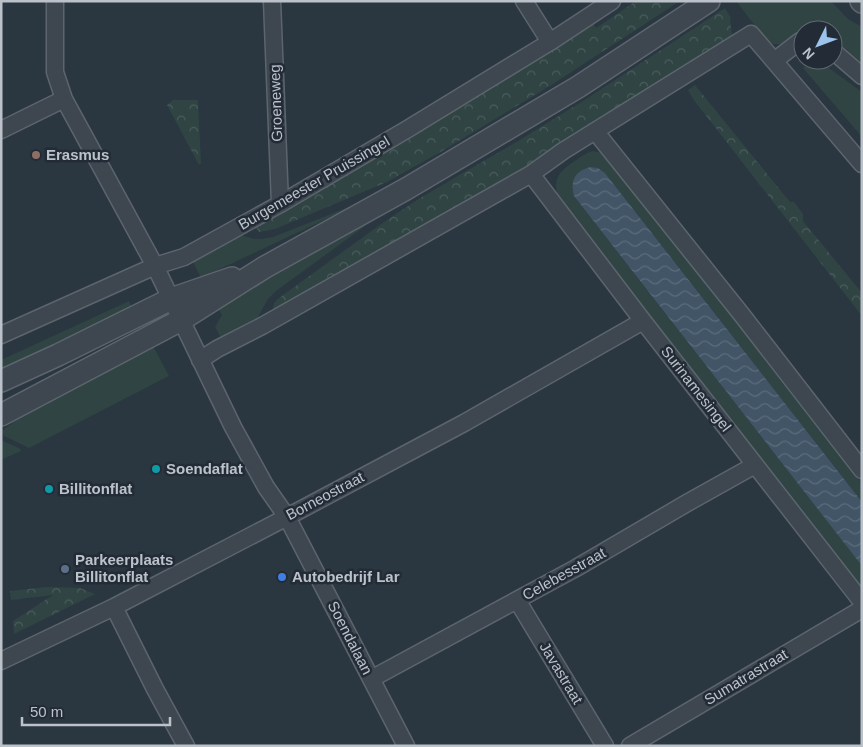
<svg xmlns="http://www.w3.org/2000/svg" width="863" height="747" font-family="Arial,sans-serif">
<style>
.green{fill:#2f4443}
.forest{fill:url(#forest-crowns)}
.water{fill:url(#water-waves)}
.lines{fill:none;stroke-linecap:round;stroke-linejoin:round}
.minor-casing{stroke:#5c656e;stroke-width:19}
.tertiary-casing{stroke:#5c656e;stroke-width:24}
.minor{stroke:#3e4750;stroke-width:16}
.tertiary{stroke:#3e4750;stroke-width:21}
.education-dot{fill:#8d6e63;stroke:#232c36;stroke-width:2}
.culture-dot{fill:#0f9aa8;stroke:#232c36;stroke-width:2}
.service-dot{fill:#5c6f8a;stroke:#232c36;stroke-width:2}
.shop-dot{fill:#3f7fe0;stroke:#232c36;stroke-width:2}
.labels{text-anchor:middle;stroke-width:5;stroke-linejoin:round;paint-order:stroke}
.street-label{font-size:15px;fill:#bbc2ca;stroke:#232c36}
.poi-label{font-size:15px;font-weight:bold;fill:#bbc2ca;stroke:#232c36;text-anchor:start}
</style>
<defs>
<pattern id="forest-crowns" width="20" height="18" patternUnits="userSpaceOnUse" patternTransform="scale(1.25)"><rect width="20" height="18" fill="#2f4443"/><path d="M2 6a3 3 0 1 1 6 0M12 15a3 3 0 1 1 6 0" fill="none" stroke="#4b5d5d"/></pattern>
<pattern id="water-waves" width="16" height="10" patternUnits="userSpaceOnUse" patternTransform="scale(1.25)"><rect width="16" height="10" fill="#425567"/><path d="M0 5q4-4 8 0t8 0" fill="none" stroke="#5b6c7b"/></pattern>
</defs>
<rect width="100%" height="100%" fill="#2a3640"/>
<path class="green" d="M 736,1 L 831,1 L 848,19 L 862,27 L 862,63 L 833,38 L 833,30 L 822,30 L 816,28 L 810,28 L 803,30 L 784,44 L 773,44 L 766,40 Z
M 813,60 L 817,60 L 822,63 L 862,92 L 862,137 L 803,68 Z
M 594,151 C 600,152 606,154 610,159 L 862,483 L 862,502 L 605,173 C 597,166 588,166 580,172 L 574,196 L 862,566 L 862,588 L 559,199 C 551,178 560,171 576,160 C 582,156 587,152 594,151 Z
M 351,206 L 352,207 L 201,278 L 192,260 L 237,234 L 255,239 L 261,239 L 273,237 Z
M 379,215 L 379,216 L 276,291 L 268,299 L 256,321 L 222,340 L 215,327 L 222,315 L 217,307 Z
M 129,301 L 133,310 L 1,370 L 1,360 Z
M 152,344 L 169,376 L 29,448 L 4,436 L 2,431 L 36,405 Z
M 1,440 L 19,448 L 21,451 L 1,460 Z"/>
<path class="forest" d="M 636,1 L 680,1 L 553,84 L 444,150 L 387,182 L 275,229 L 259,232 L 255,226 L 400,142 L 402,143 L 420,132 L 420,130 L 592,22 L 596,28 Z
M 725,8 L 731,18 L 730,19 L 732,35 L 498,186 L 274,310 L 273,308 L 274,303 L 283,295 L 384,222 L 420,198 L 518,141 L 586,99 Z
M 695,85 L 790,202 L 794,202 L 803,214 L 803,221 L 862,293 L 862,316 L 693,99 L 688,90 Z
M 173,100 L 198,100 L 201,164 L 199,165 L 167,105 Z
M 47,587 L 80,588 L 95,594 L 14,634 L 13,621 L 53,595 L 11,600 L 10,591 Z"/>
<path class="water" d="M 590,167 L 598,168 L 605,173 L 862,502 L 862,566 L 574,196 C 570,181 574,172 590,167 Z"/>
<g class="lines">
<defs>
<path id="minor" d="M 55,1 L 55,72 L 64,99 L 155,266 L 233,427 L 266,487 L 287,517 L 406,746
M 272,1 L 280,204
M 524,1 L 550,42
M 833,51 L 862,76
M 774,61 L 800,41 L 803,40
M 1,130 L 64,99
M 595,131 L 742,315 L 862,470
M 531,174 L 643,321 L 862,602
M 1,335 L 155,266 L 184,257 L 280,204 L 406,130 L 550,42 L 612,1
M 200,360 L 217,349 L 262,326 L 531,174 L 563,151 L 751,34 L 862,164
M 517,600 L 605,746
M 114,607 L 155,689 L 186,746
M 1,661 L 114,607 L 287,517 L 464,423 L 643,321
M 371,679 L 576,568 L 687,503 L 755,465
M 630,746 L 862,609"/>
<path id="tertiary" d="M 861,1 L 862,2
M 1,381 L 58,355 L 171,299 L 232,278
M 1,415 L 181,320 L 265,267 L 406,189 L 578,87 L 709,1"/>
</defs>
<use href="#minor" class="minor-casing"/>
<use href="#tertiary" class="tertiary-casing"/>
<use href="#minor" class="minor"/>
<use href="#tertiary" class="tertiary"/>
</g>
<circle class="education-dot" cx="36" cy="155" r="5"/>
<g class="culture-dot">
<circle cx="156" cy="469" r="5"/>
<circle cx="49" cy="489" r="5"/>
</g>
<circle class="service-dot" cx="65" cy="569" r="5"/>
<circle class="shop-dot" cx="282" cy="577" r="5"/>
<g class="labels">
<g class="street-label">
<text transform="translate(276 103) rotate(-92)" y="5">Groeneweg</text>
<text transform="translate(314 183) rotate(-30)" y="5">Burgemeester Pruissingel</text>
<text transform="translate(696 389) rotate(52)" y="5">Surinamesingel</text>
<text transform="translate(325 496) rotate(-28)" y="5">Borneostraat</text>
<text transform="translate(564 574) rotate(-29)" y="5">Celebesstraat</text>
<text transform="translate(350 638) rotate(63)" y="5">Soendalaan</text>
<text transform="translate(561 673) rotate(59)" y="5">Javastraat</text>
<text transform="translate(746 677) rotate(-31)" y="5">Sumatrastraat</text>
</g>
<g class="poi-label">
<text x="46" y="160">Erasmus</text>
<text x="166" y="474">Soendaflat</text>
<text x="59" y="494">Billitonflat</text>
<text x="75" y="565">Parkeerplaats<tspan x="75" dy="17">Billitonflat</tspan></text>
<text x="292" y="582">Autobedrijf Lar</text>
</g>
</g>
<rect width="863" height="747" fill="none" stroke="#bbc2ca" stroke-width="5"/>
<g transform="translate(818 45) rotate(228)"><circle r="24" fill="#232c36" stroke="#606871"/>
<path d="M0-4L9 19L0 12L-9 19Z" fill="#9dc3ed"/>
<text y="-8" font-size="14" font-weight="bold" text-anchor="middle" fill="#bbc2ca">N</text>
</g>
<path d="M22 717v8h148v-8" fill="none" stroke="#bbc2ca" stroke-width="2.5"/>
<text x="30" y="717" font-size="15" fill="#bbc2ca" stroke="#232c36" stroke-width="4" paint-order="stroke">50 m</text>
</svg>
